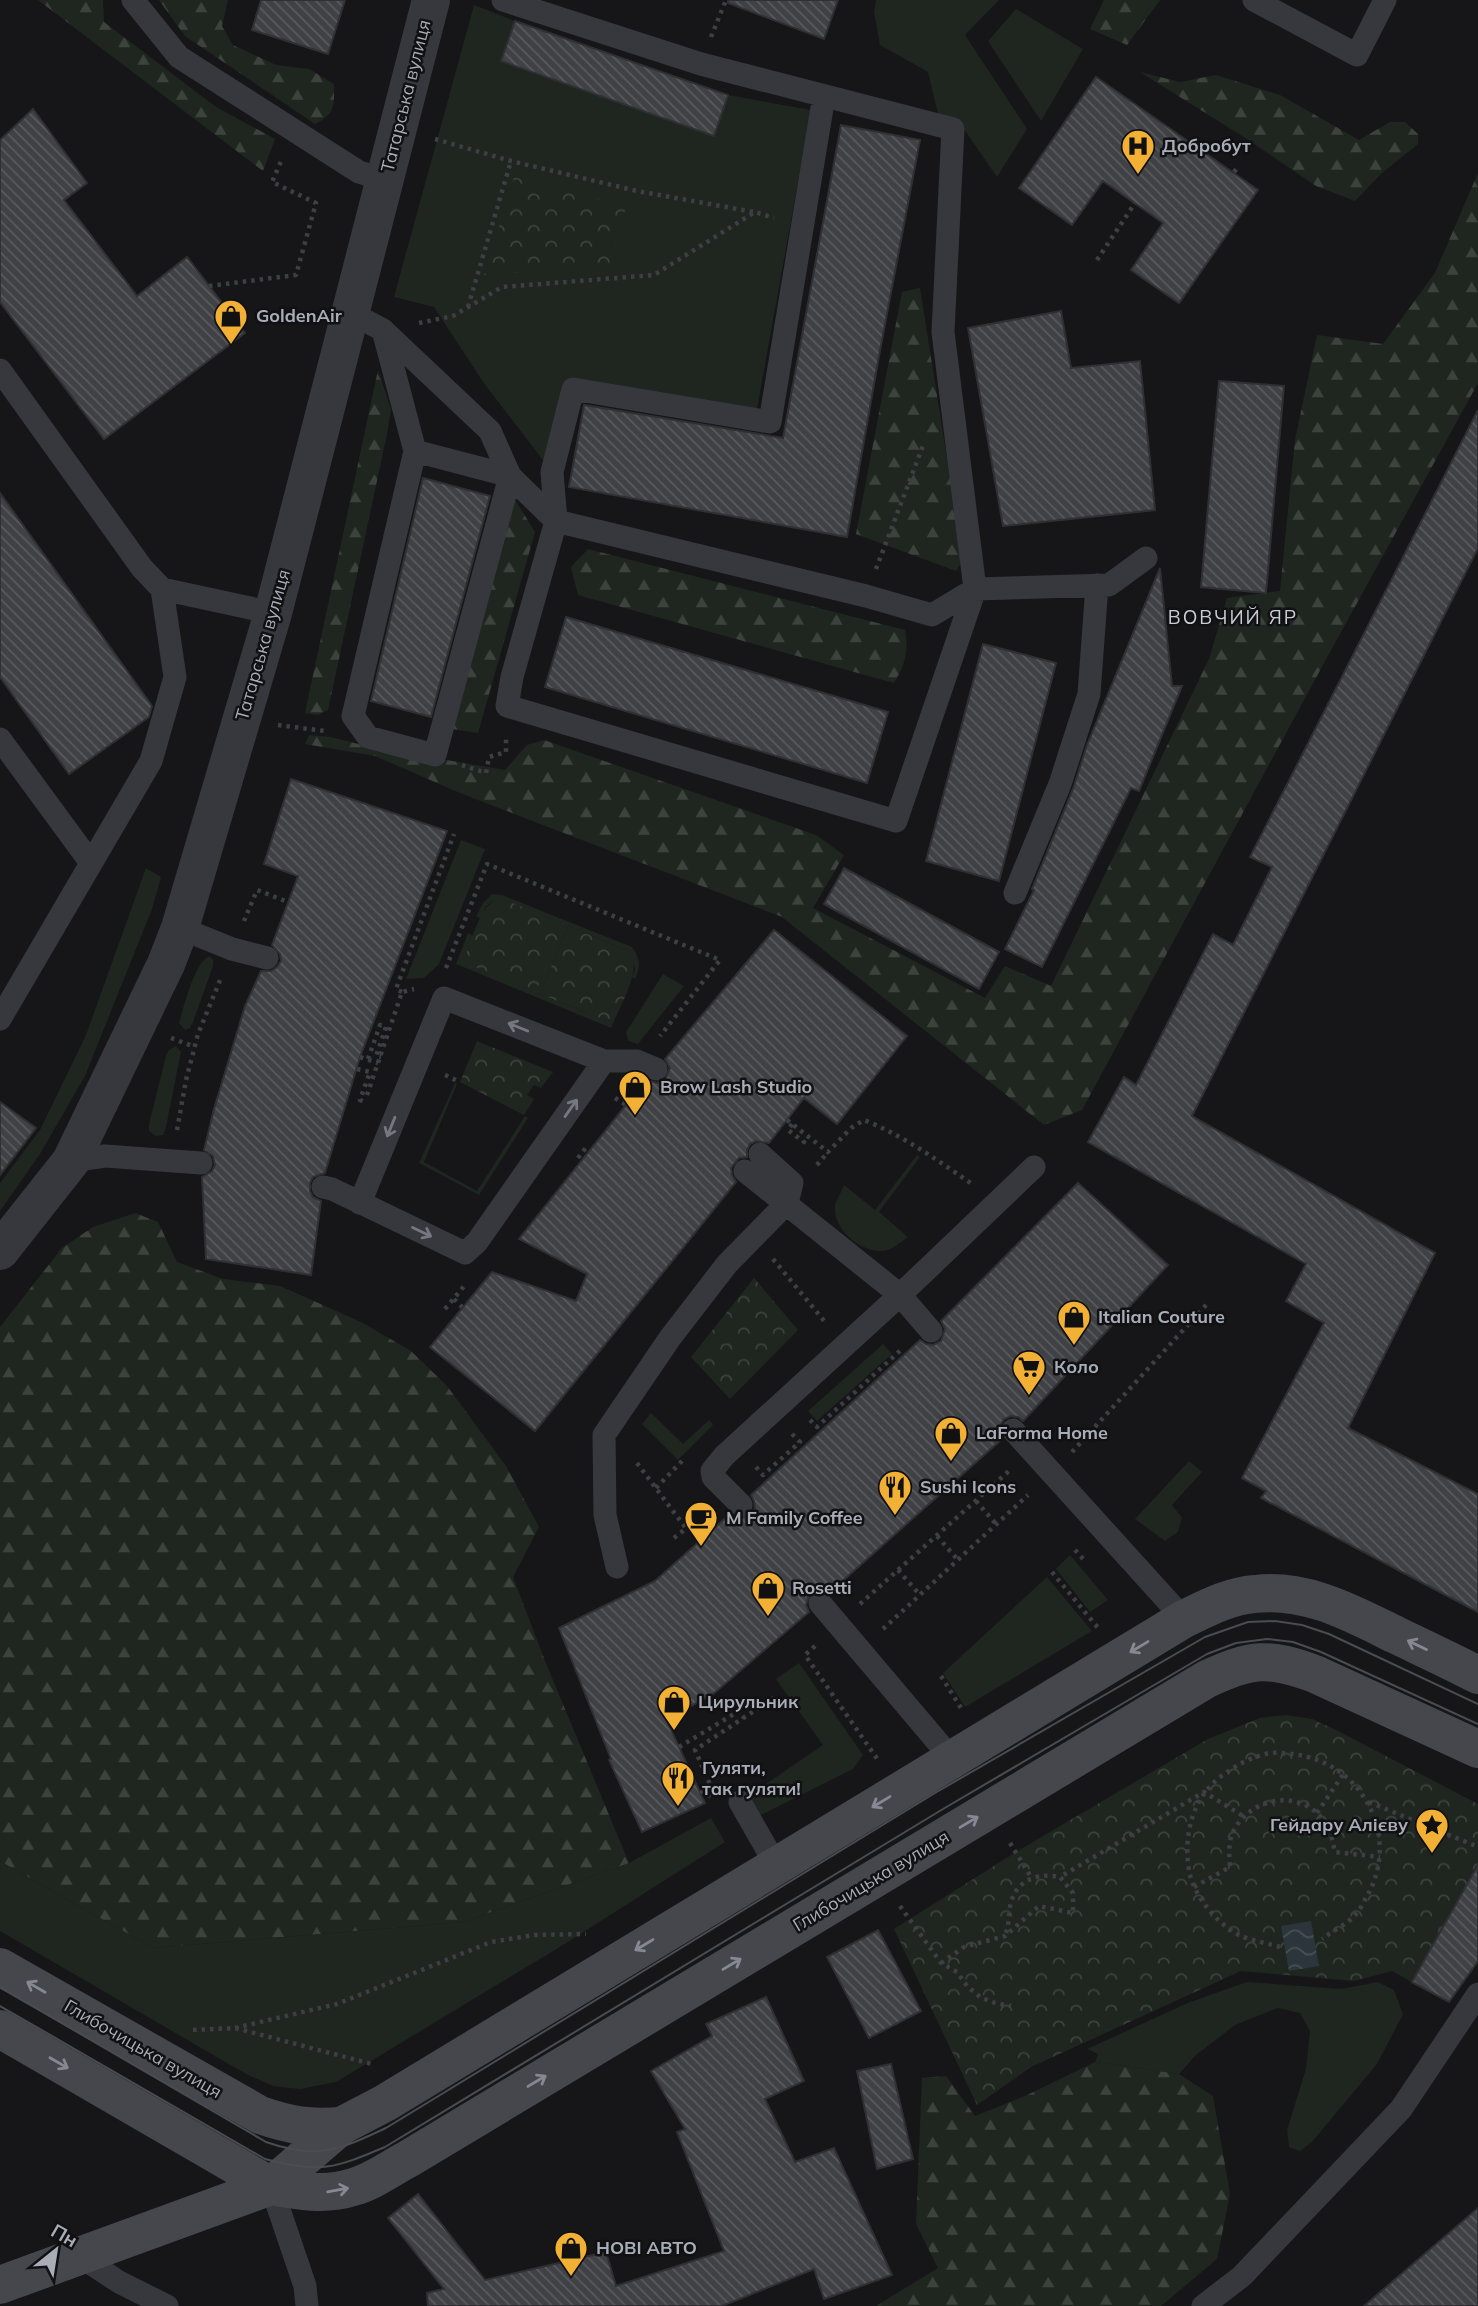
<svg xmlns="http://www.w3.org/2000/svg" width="1478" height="2306" font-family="Mulish,sans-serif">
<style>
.green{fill:#1e261f}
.forest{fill:url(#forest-firs)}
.park{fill:url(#park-crowns)}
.water{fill:url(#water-waves)}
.building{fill:url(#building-back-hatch);stroke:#303034;stroke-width:2}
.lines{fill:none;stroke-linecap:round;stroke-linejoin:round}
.path{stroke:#3d3f44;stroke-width:4.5;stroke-dasharray:3.5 5;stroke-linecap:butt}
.service{stroke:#37383d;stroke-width:23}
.minor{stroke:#37383d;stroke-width:38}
.secondary{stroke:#45474d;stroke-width:38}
.tram{stroke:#4a4c52;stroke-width:2}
.oneway{stroke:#757881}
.oneway2{stroke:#858993}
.labels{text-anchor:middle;stroke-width:5;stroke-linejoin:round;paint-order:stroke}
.street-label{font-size:18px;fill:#a8adb8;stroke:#111113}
.poi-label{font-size:18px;font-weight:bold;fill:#a8adb8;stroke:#111113;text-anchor:start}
.neighbourhood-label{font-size:19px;letter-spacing:2px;fill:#c9ccd4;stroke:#111113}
</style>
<defs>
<pattern id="forest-firs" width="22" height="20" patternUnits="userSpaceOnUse" patternTransform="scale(1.75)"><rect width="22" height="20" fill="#1e261f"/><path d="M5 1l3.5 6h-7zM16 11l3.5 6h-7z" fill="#3c433d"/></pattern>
<pattern id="park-crowns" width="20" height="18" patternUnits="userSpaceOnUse" patternTransform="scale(1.75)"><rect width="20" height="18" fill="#1e261f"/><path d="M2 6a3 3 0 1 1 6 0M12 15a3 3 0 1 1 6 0" fill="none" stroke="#3c433d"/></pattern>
<pattern id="water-waves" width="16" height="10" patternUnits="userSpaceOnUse" patternTransform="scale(1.75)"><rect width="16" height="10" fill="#2c353c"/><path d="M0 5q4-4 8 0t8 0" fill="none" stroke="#485056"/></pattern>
<pattern id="building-back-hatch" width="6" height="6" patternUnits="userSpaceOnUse" patternTransform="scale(1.75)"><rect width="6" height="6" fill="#404145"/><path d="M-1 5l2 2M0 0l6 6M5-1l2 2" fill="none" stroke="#595a5e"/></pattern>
</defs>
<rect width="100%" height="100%" fill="#161618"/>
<path class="green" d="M 876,0 L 999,0 L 965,35 L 1027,129 L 997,177 L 964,129 L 938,114 L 928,72 L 880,45 L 874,12 Z
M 474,5 L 515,21 L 501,61 L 714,135 L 728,95 L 811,110 L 755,420 L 573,389 L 552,472 L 483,382 L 434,307 L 394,297 Z
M 1016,9 L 1083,49 L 1041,121 L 988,41 Z
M 461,840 L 485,849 L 439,964 L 424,978 L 406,979 Z
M 146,868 L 161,877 L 152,909 L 85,1076 L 40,1154 L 0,1211 L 0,1183 L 40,1130 L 86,1035 Z
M 492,894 L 502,895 L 632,947 C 640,958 641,966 635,979 L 632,977 L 635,969 L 630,952 L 568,926 L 540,994 L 613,1023 L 611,1028 L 456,964 L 468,933 L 474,936 L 463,962 L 493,900 L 485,908 L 481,919 L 476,916 L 483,903 Z
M 209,956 L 213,959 L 213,966 L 193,1022 L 190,1028 L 185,1030 L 179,1023 C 184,1006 194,964 209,956 Z
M 663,974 L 684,986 L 638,1044 L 628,1041 L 626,1032 Z
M 176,1046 L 181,1052 L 166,1127 L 163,1135 L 156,1136 L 149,1131 L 149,1124 L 166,1056 L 169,1050 Z
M 455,1083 L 457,1084 L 424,1162 L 477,1191 L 525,1116 L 528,1118 L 479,1195 L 419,1163 Z
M 917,1155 L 920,1157 L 879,1212 L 908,1237 C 901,1242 892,1250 884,1251 C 861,1253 833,1230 835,1206 C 836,1200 842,1191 844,1185 L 875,1210 Z
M 883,1344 L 892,1354 L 817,1421 L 808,1411 Z
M 651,1413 L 683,1444 L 709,1420 L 713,1425 L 678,1460 L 642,1424 Z
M 1189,1461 L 1202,1472 L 1172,1505 L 1182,1518 L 1178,1532 L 1165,1541 L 1135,1519 Z
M 1070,1555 L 1108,1600 L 1090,1612 L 1056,1569 Z
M 1047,1577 L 1092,1631 L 965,1707 L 943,1673 Z
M 799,1663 L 863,1755 L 853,1769 L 759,1816 L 747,1797 L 823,1745 L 776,1679 Z
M 711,1818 L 725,1842 L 555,1950 L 336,2082 L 300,2089 L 273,2086 L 246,2074 L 0,1931 L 0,1861 L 153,1948 L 463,1922 L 629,1863 Z
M 1247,1982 L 1341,1989 L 1378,1982 L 1394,1990 L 1403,2014 L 1377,2064 L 1312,2142 L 1300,2151 L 1289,2147 L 1287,2130 L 1306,2069 L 1310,2031 L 1300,2013 L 1278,2008 L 1235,2025 L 1196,2055 L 1179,2074 L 1095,2062 L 1098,2054 L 1087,2049 L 1190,2002 Z"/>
<path class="forest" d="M 38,0 L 103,0 L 104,22 L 216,107 L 275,139 L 263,171 Z
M 159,0 L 228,0 L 222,26 L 233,45 L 276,65 L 309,69 L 334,84 C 334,106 336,113 315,124 L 185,36 Z
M 1104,0 L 1160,0 L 1127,45 L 1090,29 Z
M 1140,72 L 1180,82 L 1216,75 L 1280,95 L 1359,140 L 1390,122 L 1405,122 L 1418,134 L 1418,144 L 1382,173 L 1355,201 L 1316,186 L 1247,139 Z
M 1478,173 L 1478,383 L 1324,663 L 1082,1110 L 1044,1125 L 782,917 L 460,793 L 375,756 L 305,744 L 309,735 L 331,737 L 370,747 L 505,770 L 527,745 L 544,740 L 816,835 L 844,855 L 813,908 L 985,998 L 1005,966 L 1051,986 L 1209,659 L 1227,598 L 1280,591 L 1295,440 L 1317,335 L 1383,344 L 1435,273 Z
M 920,288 L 963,560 L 956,571 L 856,534 L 902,292 Z
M 378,370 L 391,409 L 387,434 L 328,710 L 318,715 L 305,713 Z
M 514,498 L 535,532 L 478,733 L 452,729 Z
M 588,549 L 905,630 C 909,651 905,665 894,683 L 578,595 L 571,567 Z
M 135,1213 L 158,1222 L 177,1262 L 223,1279 L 280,1286 L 361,1322 L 411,1351 L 447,1386 L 506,1466 L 539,1527 L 513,1577 L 545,1661 L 629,1863 L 463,1922 L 153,1948 L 0,1861 L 0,1327 L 62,1248 L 93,1227 Z
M 1095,2062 L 1179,2074 L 1213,2096 L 1230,2194 L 1217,2259 L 1161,2306 L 876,2306 L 938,2268 L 916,2224 L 922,2078 L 946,2076 L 975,2116 L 1025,2096 Z"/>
<path class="park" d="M 514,177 L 626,207 L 610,264 L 484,275 Z
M 501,898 L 564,924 L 536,991 L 463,962 C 471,943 480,902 501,898 Z
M 568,926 L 630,952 C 642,969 621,1005 613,1023 L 540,994 Z
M 477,1041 L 553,1072 L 541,1088 L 534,1085 L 527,1095 L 534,1099 L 524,1115 L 460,1082 Z
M 754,1278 L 798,1330 L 730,1399 L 691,1357 Z
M 1286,1715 L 1312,1719 L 1336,1730 L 1478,1804 L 1478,1869 L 1412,1982 L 1392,1971 L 1354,1981 L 1241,1971 L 1031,2067 L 977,2105 L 894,1929 L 1016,1852 L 1208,1739 L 1260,1718 Z"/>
<path class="water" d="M 1311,1921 L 1319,1966 L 1289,1971 L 1281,1926 Z"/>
<path class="building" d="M 261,0 L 345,0 L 328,54 L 252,30 Z
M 728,0 L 838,0 L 824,39 L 728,3 Z
M 515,21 L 728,95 L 714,136 L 501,61 Z
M 1096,77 L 1258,190 L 1179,303 L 1131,270 L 1163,223 L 1103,181 L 1072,225 L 1019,188 Z
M 33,109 L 87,183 L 64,200 L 137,296 L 187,257 L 245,333 L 104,439 L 0,302 L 0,140 Z
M 841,125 L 920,140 L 879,356 L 847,537 L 569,487 L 584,405 L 783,438 Z
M 1061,311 L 1071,368 L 1140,361 L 1155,510 L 1003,526 L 968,328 Z
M 1219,381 L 1284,386 L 1266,593 L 1201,587 Z
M 1478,410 L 1478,548 L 1192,1116 L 1435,1253 L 1348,1428 L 1478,1494 L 1478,1612 L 1261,1498 L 1266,1491 L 1242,1478 L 1324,1323 L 1286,1301 L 1306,1264 L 1088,1142 L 1124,1077 L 1136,1085 L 1213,934 L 1233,945 L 1272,867 L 1250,857 Z
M 423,478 L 490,496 L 431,717 L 371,701 Z
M 0,493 L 152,706 L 149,717 L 69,774 L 0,677 Z
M 1160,568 L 1172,686 L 1182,686 L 1139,791 L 1131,788 L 1042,967 L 1005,949 L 1034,890 L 1032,889 L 1073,789 L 1087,745 Z
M 566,617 L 888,712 L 867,783 L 545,687 Z
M 983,644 L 1056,663 L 999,881 L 926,861 Z
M 291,779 L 447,831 L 360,1057 L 325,1173 L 313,1177 L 310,1183 L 310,1191 L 313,1197 L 321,1201 L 311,1275 L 206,1259 L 202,1177 L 212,1171 L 215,1165 L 213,1156 L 204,1150 L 214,1109 L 245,1006 L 261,971 L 271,971 L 277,967 L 281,961 L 280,954 L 272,945 L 298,876 L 264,864 Z
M 844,868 L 999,952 L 979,989 L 824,904 Z
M 774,930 L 907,1036 L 837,1124 L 804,1098 L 769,1143 L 756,1141 L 750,1144 L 747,1150 L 747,1157 L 739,1158 L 731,1168 L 732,1175 L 736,1182 L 535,1431 L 430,1347 L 492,1272 L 576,1301 L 587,1274 L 519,1239 L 646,1080 L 657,1083 L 665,1080 L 670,1068 L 665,1059 Z
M 0,1102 L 36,1128 L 0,1175 Z
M 1078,1183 L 1168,1265 L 1025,1419 L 1023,1421 L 1018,1417 L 1011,1416 L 1004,1419 L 1000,1426 L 1002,1439 L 829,1593 L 818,1589 L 810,1593 L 806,1605 L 809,1612 L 712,1695 L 666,1719 L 705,1803 L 642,1832 L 609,1760 L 611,1759 L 559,1628 L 655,1581 L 730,1514 L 738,1519 L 750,1515 L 755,1508 L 754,1501 L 751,1495 L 920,1340 L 926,1344 L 933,1345 L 941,1341 L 945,1329 L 941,1321 Z
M 1478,1865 L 1478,1961 L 1449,2002 L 1412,1982 Z
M 878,1930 L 921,2011 L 869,2038 L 827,1957 Z
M 766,1997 L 804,2081 L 765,2099 L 795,2162 L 834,2148 L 892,2275 L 824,2299 L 814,2269 L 722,2306 L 428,2306 L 427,2293 L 444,2289 L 388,2218 L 418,2194 L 485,2280 L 606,2252 L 616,2286 L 724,2251 L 677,2132 L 685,2129 L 651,2071 L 712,2036 L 706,2024 Z
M 891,2064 L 913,2159 L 877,2169 L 857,2071 Z
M 1478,2208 L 1478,2306 L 1364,2306 Z"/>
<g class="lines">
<path class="path" d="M 711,37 L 726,0
M 435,139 L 511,161 L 637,191 L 754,212
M 1234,172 L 1238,167
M 1097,260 L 1135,203
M 209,286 L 296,275 L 316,203 L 272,182 L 282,159
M 468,307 L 511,161
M 419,323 L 453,316 L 502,287 L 654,275 L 755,212 L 774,218
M 876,569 L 924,443
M 278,725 L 325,731
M 462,765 L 486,773 L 489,757 L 506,752 L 506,737
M 244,921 L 257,890 L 288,902
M 446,968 L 487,864 L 720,960 L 660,1036
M 402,992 L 396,989 L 454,834
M 171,1038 L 195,1047
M 360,1057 L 378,1063
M 368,1059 L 380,1025 L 386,1027 L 376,1056 L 381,1057
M 357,1069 L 370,1072 L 360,1100 L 365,1102
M 445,1075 L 460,1082
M 367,1095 L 402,992 L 414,989
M 615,1098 L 626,1105
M 787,1120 L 828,1152 L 851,1128 L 864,1120 C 904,1136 937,1160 972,1184
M 792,1124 L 788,1130 L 804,1142 L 800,1147
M 177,1130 L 186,1080 L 198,1034 L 221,978
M 578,1158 L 588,1145
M 817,1165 L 828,1152
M 773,1259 L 825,1322
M 454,1299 L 462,1307
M 445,1309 L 465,1285
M 810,1420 L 817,1427 L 903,1348
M 1072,1452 L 1207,1304
M 637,1463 L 685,1527
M 756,1467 L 763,1475 L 800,1442 L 792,1434
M 656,1488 L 682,1461
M 976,1501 L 996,1524
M 937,1536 L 958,1560
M 674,1538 L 706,1512
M 1075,1550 L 1085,1561
M 898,1570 L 920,1595
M 1052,1572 L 1098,1628
M 860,1604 L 1010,1470
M 883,1629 L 1028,1495
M 815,1646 L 805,1655 L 878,1760
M 941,1676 L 961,1708
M 679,1747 L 739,1711 L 744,1718
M 700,1791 L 712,1797
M 713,1791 L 695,1750 L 778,1695
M 1369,1802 L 1478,1847
M 1317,1813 L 1344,1773
M 1010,1843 L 1031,1877
M 1194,1887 L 1230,1867 C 1229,1854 1228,1841 1234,1830 C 1250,1800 1292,1790 1317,1813 C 1329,1824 1332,1838 1335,1852 L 1380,1857
M 900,1906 L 941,1963 L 957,1972 L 967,1986 L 980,1997 L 995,2003 L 1011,2006
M 1006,1933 C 1010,1922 1008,1910 1012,1899 C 1020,1878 1040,1873 1060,1877
M 1280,1947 C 1268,1943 1251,1941 1239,1935 C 1216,1923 1193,1895 1189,1870 C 1183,1834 1193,1796 1223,1775 C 1238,1764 1253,1756 1271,1753 C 1278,1752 1286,1754 1292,1754 C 1361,1761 1402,1835 1367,1896 C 1364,1901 1361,1909 1356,1914 C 1348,1924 1332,1931 1322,1939
M 941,1963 L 964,1947 L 1005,1936 L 1039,1906 L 1073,1913 L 1073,1893 L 1060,1877 L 1204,1792 L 1243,1816
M 235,2028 L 337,2004 L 491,1942 L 534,1935 L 586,1934
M 193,2030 L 235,2028 L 372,2064"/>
<path class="service" d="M 133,0 L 179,57 L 359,172 L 385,180
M 503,0 L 701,64 L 953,129 L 943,332 L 975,589 L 896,821 L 507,706 L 512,677 L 556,521 L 552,472 L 573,389 L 770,422 L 824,96
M 1254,0 L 1357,55 L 1385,0
M 351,313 L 383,330 L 490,431 L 510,476 L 556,521 L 866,596 L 932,615 L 975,589 L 1109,585 L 1146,558
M 383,330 L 415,451 L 353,716 L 368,737 L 435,755 L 510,476 L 415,451
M 0,370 L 142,568 L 162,589 L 273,613
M 0,739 L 91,863
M 1015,893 L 1060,784 L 1089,694 L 1097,585
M 180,928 L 232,949 L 267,958
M 0,1019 L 151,761 L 175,677 L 162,589
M 71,1161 L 105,1156 L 201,1163
M 745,1171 L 900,1295 L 931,1331
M 323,1187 L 332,1189 L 465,1253 L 477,1242 L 604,1061
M 360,1203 L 444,998 L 604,1061 L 637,1061 L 656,1069
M 1013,1430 L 1184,1619
M 741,1505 L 713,1477 L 712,1471 L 724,1456 L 900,1295 L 1034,1167
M 617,1567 L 605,1515 L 604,1435 L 670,1338 L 727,1264 L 787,1203 L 792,1183 L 760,1154
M 820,1603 L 952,1759
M 740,1802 L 776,1865
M 271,2186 L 305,2286 L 307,2306
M 78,2255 L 119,2282 L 167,2306
M 1203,2306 L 1242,2276 L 1401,2109 L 1478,1994"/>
<path class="minor" d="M 0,1251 L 71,1161 L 166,964 L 180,928 L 273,613 L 431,0"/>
<path class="secondary" d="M 0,1967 L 260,2115 C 292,2126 308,2128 341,2126
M 0,2029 L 271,2186 C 298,2191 326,2196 353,2187 C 372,2182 391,2168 408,2159 L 1207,1679 C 1252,1658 1268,1657 1315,1674 L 1478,1749
M 0,2285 L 271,2186 L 341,2126 L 385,2103 L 1184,1619 C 1207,1608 1229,1596 1255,1594 C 1306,1588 1351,1613 1396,1635 C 1423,1648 1451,1661 1478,1675"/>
<path class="tram" d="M 0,1987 L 266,2142 C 317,2160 339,2150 386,2128 L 935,1793 L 1205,1637 L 1248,1622 L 1275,1621 L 1302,1625 L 1329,1634 L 1478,1704
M 0,2006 L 265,2159 C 320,2174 335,2168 385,2147 L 943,1809 L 1207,1654 L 1236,1643 L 1267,1639 L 1293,1642 L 1321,1652 L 1478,1724"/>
</g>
<defs><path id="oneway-shaft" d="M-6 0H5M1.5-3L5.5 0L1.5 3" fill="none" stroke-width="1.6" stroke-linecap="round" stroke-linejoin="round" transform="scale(1.75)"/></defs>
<g class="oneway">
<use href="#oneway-shaft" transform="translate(518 1027) rotate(-158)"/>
<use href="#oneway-shaft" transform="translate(571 1108) rotate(-55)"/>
<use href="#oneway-shaft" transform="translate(391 1127) rotate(112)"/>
<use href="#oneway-shaft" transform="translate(422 1232) rotate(26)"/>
</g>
<g class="oneway2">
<use href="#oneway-shaft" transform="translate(1417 1645) rotate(-154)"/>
<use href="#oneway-shaft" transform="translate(1139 1647) rotate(149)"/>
<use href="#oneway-shaft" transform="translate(881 1802) rotate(149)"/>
<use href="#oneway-shaft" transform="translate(969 1822) rotate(-31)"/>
<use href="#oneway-shaft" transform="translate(644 1945) rotate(149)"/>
<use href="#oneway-shaft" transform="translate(732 1964) rotate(-31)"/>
<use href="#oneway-shaft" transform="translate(36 1987) rotate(-150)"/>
<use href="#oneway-shaft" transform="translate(59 2063) rotate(30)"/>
<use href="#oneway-shaft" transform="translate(537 2081) rotate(-31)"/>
<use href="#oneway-shaft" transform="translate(338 2190) rotate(-10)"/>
</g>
<defs>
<symbol id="hospital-pin" viewBox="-11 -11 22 30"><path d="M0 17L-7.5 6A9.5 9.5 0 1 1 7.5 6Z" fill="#f2b134" stroke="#111113"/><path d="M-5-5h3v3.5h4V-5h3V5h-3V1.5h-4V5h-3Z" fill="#111"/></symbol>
<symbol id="shop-pin" viewBox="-11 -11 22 30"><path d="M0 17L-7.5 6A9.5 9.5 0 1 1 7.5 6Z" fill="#f2b134" stroke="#111113"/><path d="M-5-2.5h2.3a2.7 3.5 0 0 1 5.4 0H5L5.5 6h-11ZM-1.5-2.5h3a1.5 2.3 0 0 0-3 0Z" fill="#111"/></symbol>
<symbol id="supermarket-pin" viewBox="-11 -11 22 30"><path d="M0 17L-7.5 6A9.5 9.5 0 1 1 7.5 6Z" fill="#f2b134" stroke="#111113"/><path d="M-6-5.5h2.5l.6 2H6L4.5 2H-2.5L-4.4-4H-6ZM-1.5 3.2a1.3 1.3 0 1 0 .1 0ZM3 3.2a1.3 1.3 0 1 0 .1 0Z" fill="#111"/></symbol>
<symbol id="restaurant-pin" viewBox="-11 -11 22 30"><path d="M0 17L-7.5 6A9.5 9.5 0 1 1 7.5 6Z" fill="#f2b134" stroke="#111113"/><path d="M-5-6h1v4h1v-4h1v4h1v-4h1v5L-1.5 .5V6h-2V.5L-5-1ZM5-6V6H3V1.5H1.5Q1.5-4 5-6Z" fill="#111"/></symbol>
<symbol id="cafe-pin" viewBox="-11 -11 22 30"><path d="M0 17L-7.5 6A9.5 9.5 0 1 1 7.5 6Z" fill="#f2b134" stroke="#111113"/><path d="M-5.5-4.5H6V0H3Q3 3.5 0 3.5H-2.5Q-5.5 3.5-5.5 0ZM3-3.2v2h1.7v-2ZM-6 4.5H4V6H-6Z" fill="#111"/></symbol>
<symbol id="sight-pin" viewBox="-11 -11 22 30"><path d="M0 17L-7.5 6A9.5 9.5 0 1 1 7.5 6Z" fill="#f2b134" stroke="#111113"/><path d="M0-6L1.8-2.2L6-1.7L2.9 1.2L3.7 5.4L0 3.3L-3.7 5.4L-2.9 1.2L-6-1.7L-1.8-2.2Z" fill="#111"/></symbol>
</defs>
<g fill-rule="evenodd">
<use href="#hospital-pin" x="1119" y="127" width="38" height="52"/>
<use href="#shop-pin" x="212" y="297" width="38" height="52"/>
<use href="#shop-pin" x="616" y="1068" width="38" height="52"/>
<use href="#shop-pin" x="1055" y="1298" width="38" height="52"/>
<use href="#supermarket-pin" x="1010" y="1348" width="38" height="52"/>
<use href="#shop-pin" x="932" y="1414" width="38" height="52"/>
<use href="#restaurant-pin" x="876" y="1468" width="38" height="52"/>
<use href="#cafe-pin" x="682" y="1499" width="38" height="52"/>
<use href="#shop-pin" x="749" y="1569" width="38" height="52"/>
<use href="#shop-pin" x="655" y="1683" width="38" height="52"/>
<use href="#restaurant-pin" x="659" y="1759" width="38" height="52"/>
<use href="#sight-pin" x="1413" y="1806" width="38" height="52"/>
<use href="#shop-pin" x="552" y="2229" width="38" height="52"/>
</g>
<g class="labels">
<g class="street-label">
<text transform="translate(406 96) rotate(-76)" y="6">Татарська вулиця</text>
<text transform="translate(263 645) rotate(-74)" y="6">Татарська вулиця</text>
<text transform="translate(871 1881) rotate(-31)" y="6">Глибочицька вулиця</text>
<text transform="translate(143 2049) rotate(30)" y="6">Глибочицька вулиця</text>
</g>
<g class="poi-label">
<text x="1162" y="152">Добробут</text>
<text x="256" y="322">GoldenAir</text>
<text x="660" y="1093">Brow Lash Studio</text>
<text x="1098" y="1323">Italian Couture</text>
<text x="1054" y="1373">Коло</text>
<text x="976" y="1439">LaForma Home</text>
<text x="920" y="1493">Sushi Icons</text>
<text x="726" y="1524">M Family Coffee</text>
<text x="792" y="1594">Rosetti</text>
<text x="698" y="1708">Цирульник</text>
<text x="702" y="1774">Гуляти,<tspan x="702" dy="21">так гуляти!</tspan></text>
<text x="1408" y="1831" text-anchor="end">Гейдару Алієву</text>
<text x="596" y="2254">HОBI ABTO</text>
</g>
<g class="neighbourhood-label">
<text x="1233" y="624">ВОВЧИЙ ЯР</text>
</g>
</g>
<g transform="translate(56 2250) rotate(30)" stroke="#111113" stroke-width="5" paint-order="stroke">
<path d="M0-5L12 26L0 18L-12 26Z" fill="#a8adb8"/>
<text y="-10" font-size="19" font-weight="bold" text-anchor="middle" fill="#a8adb8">Пн</text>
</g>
</svg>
